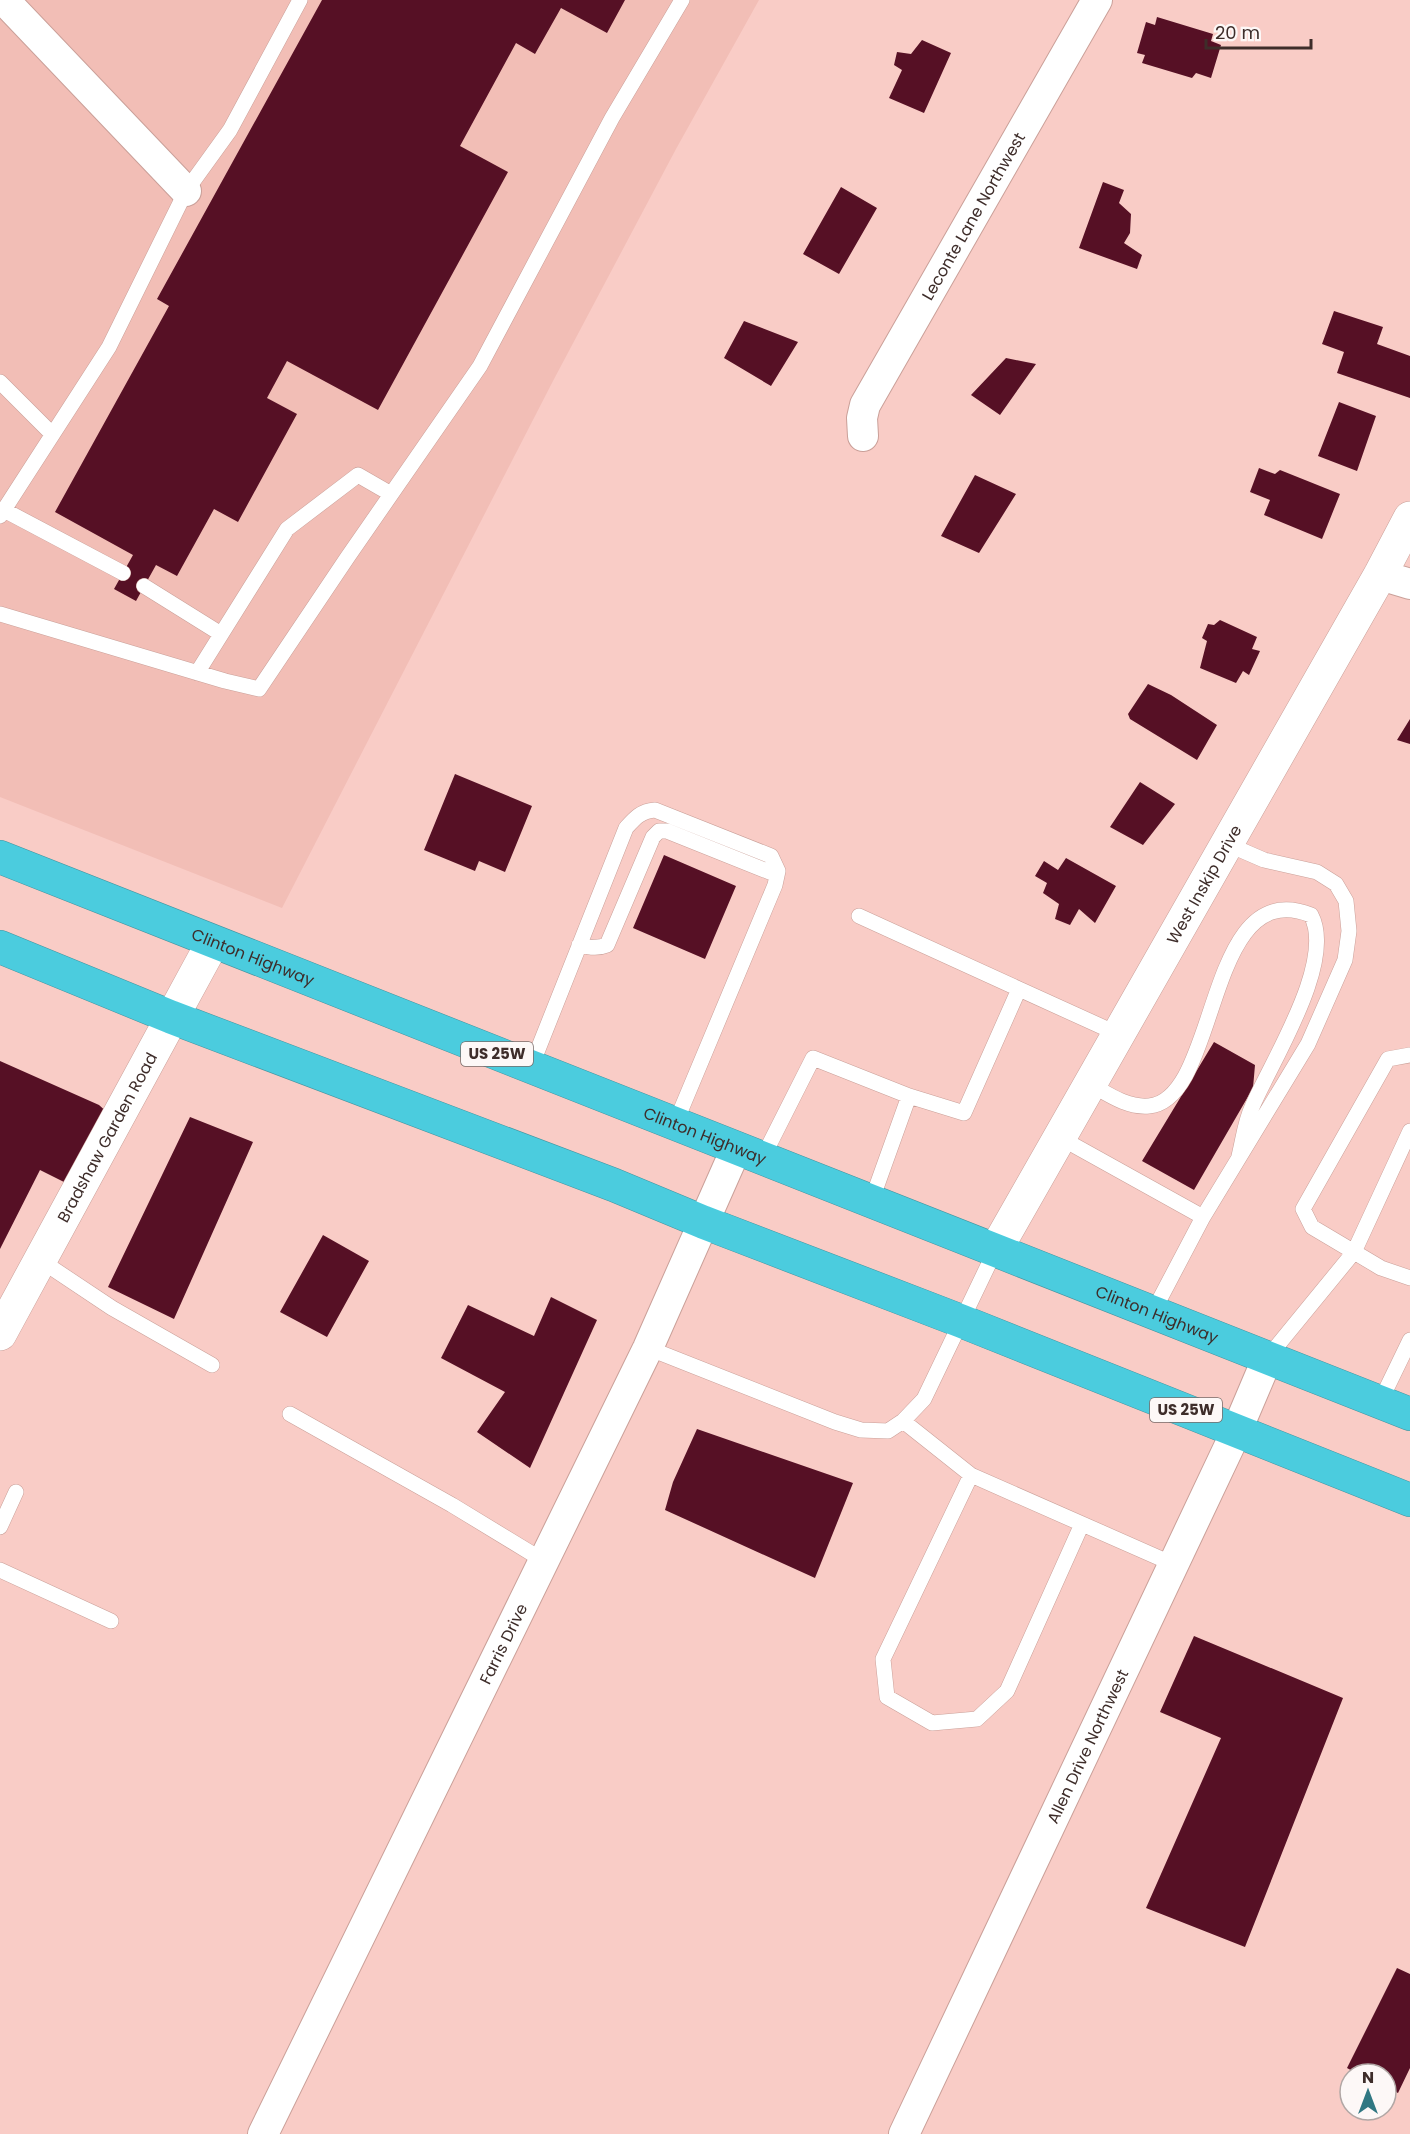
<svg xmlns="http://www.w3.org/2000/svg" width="1410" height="2134" font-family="Poppins,sans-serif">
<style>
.built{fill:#f2beb6}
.building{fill:#561025}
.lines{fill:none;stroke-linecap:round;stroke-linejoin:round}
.lane-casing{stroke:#caa099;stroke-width:16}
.street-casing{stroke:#caa099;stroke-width:32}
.secondary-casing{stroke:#caa099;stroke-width:34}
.highway-casing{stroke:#46949f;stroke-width:34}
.lane{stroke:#fff;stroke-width:15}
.street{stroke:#fff;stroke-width:30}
.secondary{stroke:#fff;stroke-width:33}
.highway{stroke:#4bccde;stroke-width:33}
.labels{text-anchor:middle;stroke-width:6;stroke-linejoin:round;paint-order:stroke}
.shield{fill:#fdf8f7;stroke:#776a68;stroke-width:1.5}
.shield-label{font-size:15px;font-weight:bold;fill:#3e2d2a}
.street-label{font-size:16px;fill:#3e2d2a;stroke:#fdf8f7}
</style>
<rect width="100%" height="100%" fill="#f9ccc6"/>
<path class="built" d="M 0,0 L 759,0 L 676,149 L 553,381 L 282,908 L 0,797 Z"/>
<path class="building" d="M 322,0 L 625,0 L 607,33 L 561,8 L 535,54 L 516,43 L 460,146 L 508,172 L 378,410 L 287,361 L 267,398 L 297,414 L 238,522 L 214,509 L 177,576 L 156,565 L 136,601 L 114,589 L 133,555 L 55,512 L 169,306 L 157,299 Z
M 1157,17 L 1213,34 L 1211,41 L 1221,45 L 1211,78 L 1196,73 L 1192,78 L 1142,63 L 1145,55 L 1137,53 L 1146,22 L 1155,25 Z
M 922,40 L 951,53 L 924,113 L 889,98 L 902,70 L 894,65 L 897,52 L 911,54 Z
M 1103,182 L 1124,190 L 1119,203 L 1131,214 L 1130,233 L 1124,243 L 1142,255 L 1137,269 L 1079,248 Z
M 841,187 L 877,208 L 839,274 L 803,254 Z
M 1334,311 L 1383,327 L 1377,344 L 1410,356 L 1410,398 L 1337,373 L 1344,352 L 1322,344 Z
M 744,321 L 798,342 L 771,386 L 724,358 Z
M 1006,358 L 1036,364 L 1000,415 L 971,395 Z
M 1339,402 L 1376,416 L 1357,471 L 1318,456 Z
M 1259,468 L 1275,474 L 1280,470 L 1340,494 L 1322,539 L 1264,515 L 1270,500 L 1250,492 Z
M 975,475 L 1016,494 L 979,553 L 941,536 Z
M 1220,620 L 1257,637 L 1252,649 L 1260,651 L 1249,675 L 1243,671 L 1236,683 L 1200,668 L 1207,641 L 1202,638 L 1208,624 L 1214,625 Z
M 1148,684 L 1171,695 L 1217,725 L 1197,760 L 1130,719 L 1128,714 Z
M 1410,719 L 1410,744 L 1397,740 Z
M 455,774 L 532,806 L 505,872 L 479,861 L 475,871 L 424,850 Z
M 1140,782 L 1175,804 L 1143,845 L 1110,827 Z
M 664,855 L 736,886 L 705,959 L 633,928 Z
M 1066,858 L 1116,886 L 1095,923 L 1079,909 L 1070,925 L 1055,919 L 1059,904 L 1043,893 L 1047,883 L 1035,876 L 1044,861 L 1058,870 Z
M 1214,1042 L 1255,1065 L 1253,1088 L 1194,1190 L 1142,1161 Z
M 0,1061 L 99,1105 L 109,1114 L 66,1183 L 40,1170 L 0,1249 Z
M 190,1117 L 253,1142 L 174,1319 L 108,1287 Z
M 323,1235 L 369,1261 L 327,1337 L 280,1312 Z
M 551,1297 L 597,1320 L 530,1468 L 477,1432 L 505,1392 L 441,1358 L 468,1305 L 534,1336 Z
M 697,1429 L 853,1483 L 815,1578 L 665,1510 L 673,1482 Z
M 1194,1636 L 1343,1698 L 1245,1947 L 1146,1908 L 1221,1738 L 1160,1712 Z
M 1397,1968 L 1410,1974 L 1410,2068 L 1398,2093 L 1386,2087 L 1386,2074 L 1358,2074 L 1347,2068 Z"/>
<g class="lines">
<defs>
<path id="lane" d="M 0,382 L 52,434
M 4,510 L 123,573
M 0,516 L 109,347 L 186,191 L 230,130 L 300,0
M 144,586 L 221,634
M 0,614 L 225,681 L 259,689 L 347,558 L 480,366 L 612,118 L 682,0
M 197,673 L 287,529 L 358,475 L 391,494
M 859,916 L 1019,989
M 579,945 C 589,947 597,949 607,945 L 653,837 L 659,831 L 667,831 L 777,875
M 1410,1055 L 1388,1059 L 1303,1209 L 1312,1227 L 1381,1268 L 1410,1278
M 531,1067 L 626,828 C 635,818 641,811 655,810 L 771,856 L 778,871 L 775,885 L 675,1124
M 1090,1084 C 1108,1094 1127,1108 1149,1106 C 1221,1099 1204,873 1311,915 C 1336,962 1271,1062 1252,1107 C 1245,1122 1243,1140 1239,1156
M 909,1096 L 964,1113 L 1019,989 L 1118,1034
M 1059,1137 L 1203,1217
M 762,1159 L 813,1058 L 909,1096 L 871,1202
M 40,1260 L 112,1308 L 212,1365
M 1153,1312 L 1203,1217 L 1308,1044 L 1345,960 L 1349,931 L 1346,901 L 1336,884 L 1317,872 L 1264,860 L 1227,844
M 648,1348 L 835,1422 L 861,1430 L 888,1431 L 903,1421 L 924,1399 L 995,1251
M 1268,1357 L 1354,1252 L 1410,1131
M 1380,1402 L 1410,1340
M 290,1414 L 452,1505 L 544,1561
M 903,1421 L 971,1475 L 1173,1564
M 971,1475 L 883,1659 L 887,1697 L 932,1723 L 977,1719 L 1007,1691 L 1082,1524
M 0,1527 L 16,1492
M 0,1570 L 111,1621"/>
<g id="street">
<path d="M 4,0 L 186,191"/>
<path id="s1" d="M 863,436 L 862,418 L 865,405 L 1097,0"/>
<path d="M 1380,575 L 1410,584"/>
<path id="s2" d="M 263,2134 L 648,1348 L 736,1149"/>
<path id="s3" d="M 904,2134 L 1237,1430 L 1268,1357"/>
</g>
<g id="secondary">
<path id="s4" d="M 995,1251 L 1380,575 L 1410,518"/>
<path id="s5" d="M 0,1334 L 213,942"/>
</g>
<g id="highway">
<path id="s6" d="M 0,857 L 1410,1414"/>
<path d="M 0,947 L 171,1017 L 614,1185 L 703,1222 L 961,1321 L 1410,1500"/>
</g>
</defs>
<use href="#lane" class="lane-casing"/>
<use href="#street" class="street-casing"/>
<use href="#secondary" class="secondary-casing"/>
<use href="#highway" class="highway-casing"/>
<use href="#lane" class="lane"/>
<use href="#street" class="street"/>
<use href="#secondary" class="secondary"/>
<use href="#highway" class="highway"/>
</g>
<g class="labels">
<g class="shield">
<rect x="461" y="1042" width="72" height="24" rx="4.5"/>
<rect x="1150" y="1398" width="72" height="24" rx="4.5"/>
</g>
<g class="shield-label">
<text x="497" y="1059">US 25W</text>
<text x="1186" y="1415">US 25W</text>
</g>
<g class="street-label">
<text dy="6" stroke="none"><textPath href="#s1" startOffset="249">Leconte Lane Northwest</textPath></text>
<text dy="6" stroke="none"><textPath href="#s4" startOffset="422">West Inskip Drive</textPath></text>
<text dy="6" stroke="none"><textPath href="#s6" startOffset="272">Clinton Highway</textPath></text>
<text dy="6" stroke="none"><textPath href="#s6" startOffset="758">Clinton Highway</textPath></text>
<text dy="6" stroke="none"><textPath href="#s5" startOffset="224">Bradshaw Garden Road</textPath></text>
<text dy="6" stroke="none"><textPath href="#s6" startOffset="1244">Clinton Highway</textPath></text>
<text dy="6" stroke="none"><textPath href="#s2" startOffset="546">Farris Drive</textPath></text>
<text dy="6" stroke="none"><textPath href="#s3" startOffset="429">Allen Drive Northwest</textPath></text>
</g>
</g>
<g transform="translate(1368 2092)"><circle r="28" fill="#fdf8f7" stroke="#b1a7a5" stroke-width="1.5"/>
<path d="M0-4.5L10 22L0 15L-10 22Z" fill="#307782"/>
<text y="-9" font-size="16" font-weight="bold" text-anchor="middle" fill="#3e2d2a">N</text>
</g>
<path d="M1206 39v9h105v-9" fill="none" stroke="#3e2d2a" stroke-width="3"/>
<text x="1215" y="39" font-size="18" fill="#3e2d2a" stroke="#fdf8f7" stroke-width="4.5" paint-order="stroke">20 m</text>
</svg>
